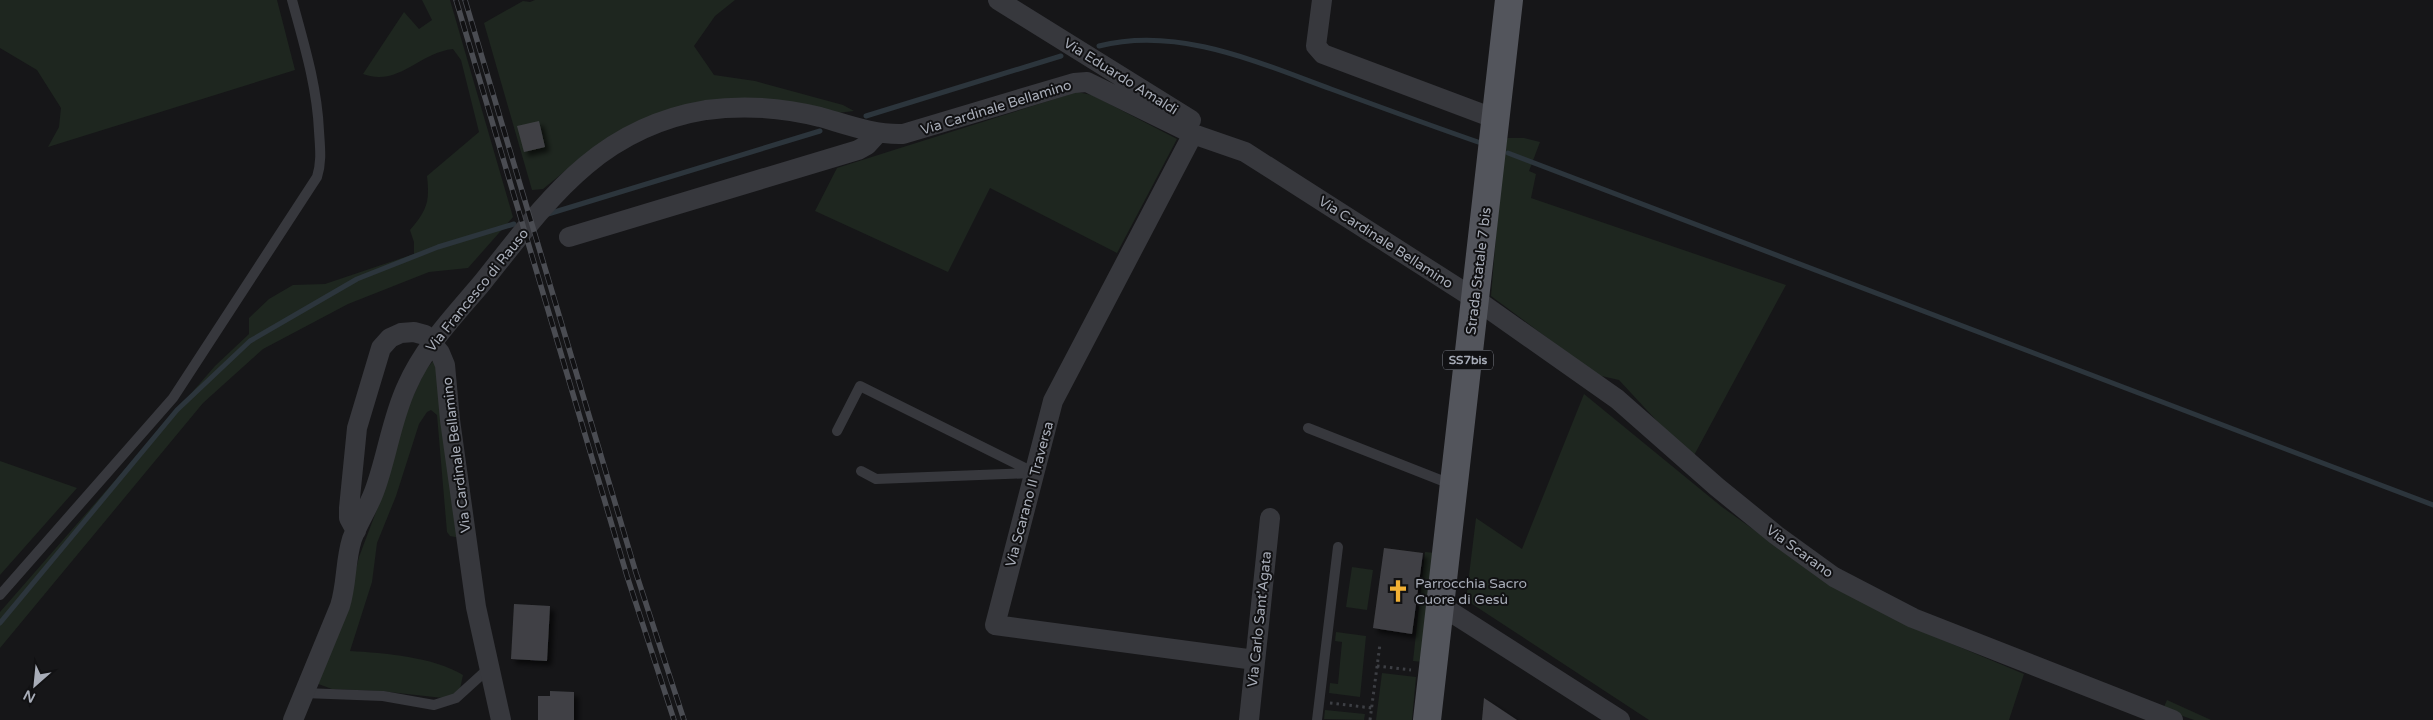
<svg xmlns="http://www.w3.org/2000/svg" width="2433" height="720" font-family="'Varela Round',sans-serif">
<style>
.green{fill:#1e261f}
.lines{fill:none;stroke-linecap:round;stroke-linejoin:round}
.stream{stroke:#2c353c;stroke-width:5}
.building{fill:#404145;filter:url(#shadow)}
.path{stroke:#3d3f44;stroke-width:3;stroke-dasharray:2.5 4;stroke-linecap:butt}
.service{stroke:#37383d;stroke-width:10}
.minor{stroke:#37383d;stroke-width:20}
.primary{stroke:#53555c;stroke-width:28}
.rail-casing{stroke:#4a4c52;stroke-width:5.5}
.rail{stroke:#111113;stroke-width:4;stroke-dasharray:11;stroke-linecap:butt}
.labels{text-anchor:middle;stroke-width:4;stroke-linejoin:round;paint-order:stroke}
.shield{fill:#111113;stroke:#7b7e86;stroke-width:1}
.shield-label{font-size:12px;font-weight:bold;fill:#a8adb8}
.street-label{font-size:14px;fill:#a8adb8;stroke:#111113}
.poi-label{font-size:14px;fill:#a8adb8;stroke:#111113;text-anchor:start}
</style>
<defs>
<filter id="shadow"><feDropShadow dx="4.5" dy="4.5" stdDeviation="2.5" flood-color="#0009"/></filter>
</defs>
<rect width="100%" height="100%" fill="#161618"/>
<path class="green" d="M 0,0 L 277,0 L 295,70 L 48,147 L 59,127 L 61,108 L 37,70 L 0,48 Z
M 422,0 L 450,0 L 513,217 L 468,268 L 429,272 L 348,304 L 263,349 L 203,403 L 0,648 L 0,612 L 215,366 L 249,334 L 249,318 L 269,299 L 293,285 L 325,284 L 414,254 L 414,242 L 410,230 C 427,210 430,202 427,176 L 479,132 L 461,60 L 453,49 C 418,53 399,87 363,74 L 404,12 L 419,29 L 432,20 Z
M 535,0 L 735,0 L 715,16 L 694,46 L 714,75 L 755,81 L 843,105 L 854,111 L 837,113 L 746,100 L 592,149 L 543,189 L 532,190 L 484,23 L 523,1 L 530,2 Z
M 1077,92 L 1092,95 L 1177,139 L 1117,253 L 990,188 L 948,272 L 815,211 L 837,168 Z
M 1508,138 L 1524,138 L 1540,142 L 1529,171 L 1536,174 L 1531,198 L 1786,285 L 1692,459 L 1619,380 L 1597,375 L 1491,296 L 1504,141 Z
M 433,361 L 439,366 L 461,538 L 450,536 L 447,532 L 437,415 L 431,410 L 427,412 L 419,424 L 396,496 L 377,543 L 372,582 L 350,651 C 384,653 434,657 463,675 L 460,689 L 456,694 L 443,698 L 380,691 L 332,689 L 313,682 L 350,593 L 359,557 L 379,504 L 406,411 L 425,371 Z
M 1584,394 L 1722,507 L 1771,542 L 1907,625 L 2024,674 L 2009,720 L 1649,720 L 1466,600 L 1476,518 L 1522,549 Z
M 0,461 L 77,488 L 0,575 Z
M 1425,552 L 1436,553 L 1423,662 L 1413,661 Z
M 1352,567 L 1373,570 L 1367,610 L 1346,607 Z
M 1336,632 L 1366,636 L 1360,697 L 1329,693 L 1330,683 L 1338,684 L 1342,642 L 1335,641 Z
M 1382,673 L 1416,677 L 1412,720 L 1376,720 Z
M 2167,700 L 2211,720 L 2194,720 L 2163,709 Z
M 1325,710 L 1365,714 L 1364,720 L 1324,719 Z"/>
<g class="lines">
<path class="stream" d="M 1099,46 C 1178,26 1257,62 1331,89 C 1380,107 1429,125 1478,142
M 866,116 L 1061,56
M 1508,153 L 2433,505
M 548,214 L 820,131
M 0,623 L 177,410 L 250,341 L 357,279 L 438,247 L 514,224"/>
</g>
<path class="building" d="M 539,121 L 545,147 L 524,152 L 517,126 Z
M 1384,548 L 1423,553 L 1412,634 L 1373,628 Z
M 514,604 L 550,606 L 547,661 L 511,659 Z
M 550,691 L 574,692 L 574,720 L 538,720 L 538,696 L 550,696 Z
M 1484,698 L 1517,720 L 1482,720 Z"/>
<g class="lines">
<path class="path" d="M 1377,666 L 1411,670
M 1330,703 L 1372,708
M 1370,720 L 1380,644"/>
<path class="service" d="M 1308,428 L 1453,485
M 837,431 L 860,386 L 1035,473
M 861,471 L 876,479 L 1034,473
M 0,595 L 173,398 L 317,177 C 322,161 320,148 319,131 C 317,86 304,44 292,0
M 304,693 L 383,696 L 434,705 L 456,698 L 489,668
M 1317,720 L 1338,547"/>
<path class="minor" d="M 998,0 L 1191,120
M 1322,0 L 1316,46 L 1323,54 L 1496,119
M 1193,134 L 1053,401 L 995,625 L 1255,660
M 569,237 L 858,150 L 867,145 L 878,133
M 356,531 L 349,518 L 349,508 L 357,428 L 381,348 L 390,338 L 401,333 L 414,332 L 425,335 L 440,353 L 445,365 L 450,420 L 476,607 L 501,720
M 1440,605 L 1620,720
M 293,720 L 340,606 C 347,584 345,561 352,539 C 358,523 368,508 374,492 C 387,458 391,420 407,386 C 424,347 455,315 482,283 C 546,203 596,128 706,110 C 743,105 784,108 820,117 C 848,125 874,135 903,134 L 1074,83 L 1087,82 L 1193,134 L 1245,152 L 1475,299 L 1617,399 L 1717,487 L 1776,535 L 1834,577 L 1913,618 L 2173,720
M 1249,720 L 1270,518"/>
<path class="primary" d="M 1427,720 L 1509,0"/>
<defs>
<path id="rail" d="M 456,0 L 627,576 L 674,720
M 465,0 L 636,573 L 684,720"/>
</defs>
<use href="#rail" class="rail-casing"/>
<use href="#rail" class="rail"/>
</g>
<defs>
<symbol id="church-bare" viewBox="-9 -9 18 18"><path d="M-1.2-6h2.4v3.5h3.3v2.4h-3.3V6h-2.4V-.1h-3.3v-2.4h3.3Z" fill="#f2b134" stroke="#111113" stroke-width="2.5" paint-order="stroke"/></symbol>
</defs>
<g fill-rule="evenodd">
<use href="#church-bare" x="1382" y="575" width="32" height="32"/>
</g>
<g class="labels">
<rect class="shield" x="1443" y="350.5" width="50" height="19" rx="4"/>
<g class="shield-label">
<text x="1468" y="364">SS7bis</text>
</g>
<g class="street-label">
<text transform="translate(1121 76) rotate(32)" y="5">Via Eduardo Amaldi</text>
<text transform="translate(996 107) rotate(-17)" y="5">Via Cardinale Bellamino</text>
<text transform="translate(1386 242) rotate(33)" y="5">Via Cardinale Bellamino</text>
<text transform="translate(1478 271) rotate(-83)" y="5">Strada Statale 7 bis</text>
<text transform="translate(477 290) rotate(-51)" y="5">Via Francesco di Rauso</text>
<text transform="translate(456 455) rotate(-97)" y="5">Via Cardinale Bellamino</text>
<text transform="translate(1029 494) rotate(-75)" y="5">Via Scarano II Traversa</text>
<text transform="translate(1800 551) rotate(36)" y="5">Via Scarano</text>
<text transform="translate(1259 619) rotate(-84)" y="5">Via Carlo Sant'Agata</text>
</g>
<g class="poi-label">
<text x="1415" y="588">Parrocchia Sacro<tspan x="1415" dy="16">Cuore di Gesù</tspan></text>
</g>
</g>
<g transform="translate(35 685) rotate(207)" stroke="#111113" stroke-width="4" paint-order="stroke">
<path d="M0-4L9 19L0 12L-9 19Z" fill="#a8adb8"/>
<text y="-8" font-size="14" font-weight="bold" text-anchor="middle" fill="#a8adb8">N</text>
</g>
</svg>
